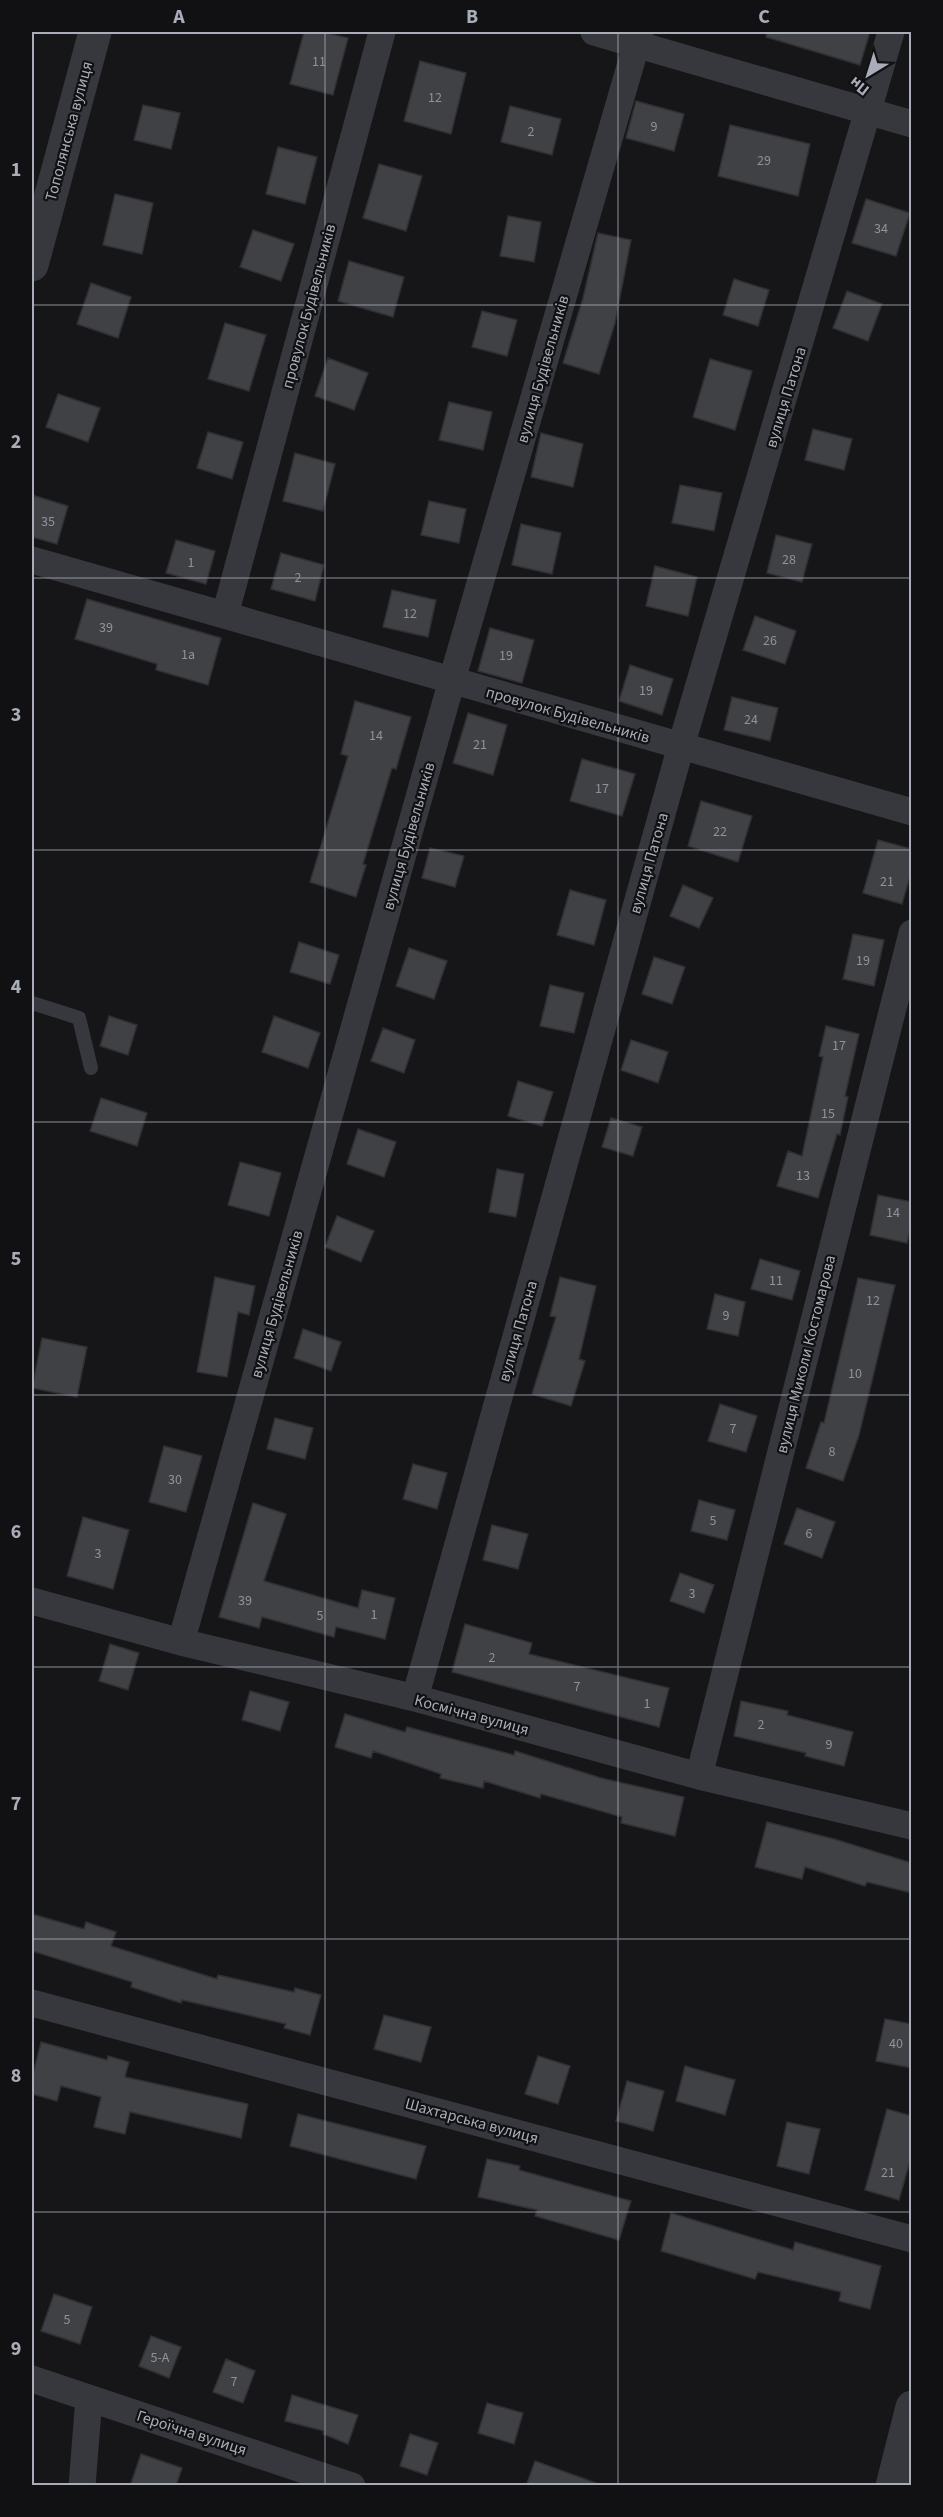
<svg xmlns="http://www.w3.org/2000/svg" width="943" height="2517" font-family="'Source Sans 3',sans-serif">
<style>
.building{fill:#404145;stroke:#303034;stroke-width:1.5}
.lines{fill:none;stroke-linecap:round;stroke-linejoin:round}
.service{stroke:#37383d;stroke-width:14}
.minor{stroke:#37383d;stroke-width:27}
.tertiary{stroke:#37383d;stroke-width:33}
.grid{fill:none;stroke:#a8adb8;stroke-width:1.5;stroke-opacity:0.55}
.labels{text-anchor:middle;stroke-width:4.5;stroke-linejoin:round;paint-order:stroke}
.number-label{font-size:14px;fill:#8e929b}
.street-label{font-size:16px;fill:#a8adb8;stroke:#111113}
.neatline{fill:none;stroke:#a8adb8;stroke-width:2}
.grid-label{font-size:20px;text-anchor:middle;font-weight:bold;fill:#a8adb8}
</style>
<rect width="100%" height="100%" fill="#161618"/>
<path class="building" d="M 304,32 L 323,32 L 348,38 L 333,95 L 290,84 Z
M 767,32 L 870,32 L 860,65 L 766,37 Z
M 420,61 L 466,73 L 451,134 L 404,121 Z
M 636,101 L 684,114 L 674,151 L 626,138 Z
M 143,105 L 180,113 L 171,149 L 134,140 Z
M 510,106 L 561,119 L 552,155 L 501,142 Z
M 730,125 L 810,144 L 798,196 L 718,176 Z
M 278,147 L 317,157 L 305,204 L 266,194 Z
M 379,164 L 422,176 L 406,231 L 363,218 Z
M 115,194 L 153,203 L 142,254 L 103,245 Z
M 866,199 L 910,213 L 896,256 L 852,243 Z
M 508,216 L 541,222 L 534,262 L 500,256 Z
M 253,230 L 294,244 L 281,281 L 240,267 Z
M 598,233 L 631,240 L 615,323 L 599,374 L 563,363 L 583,298 Z
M 349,261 L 404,277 L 393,317 L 338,301 Z
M 734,279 L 769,290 L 758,326 L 723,315 Z
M 91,283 L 131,297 L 118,338 L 77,324 Z
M 847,291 L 882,304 L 868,341 L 833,328 Z
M 482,311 L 517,320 L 507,356 L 472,347 Z
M 225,323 L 266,335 L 249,391 L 208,379 Z
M 328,358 L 368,373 L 354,410 L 315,396 Z
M 710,359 L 752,371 L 735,430 L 693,417 Z
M 58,394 L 100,408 L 88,442 L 46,427 Z
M 449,402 L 492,412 L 483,450 L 439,440 Z
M 813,429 L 852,439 L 844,470 L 805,460 Z
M 208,432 L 243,442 L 232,479 L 197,468 Z
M 541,433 L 583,444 L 573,487 L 531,477 Z
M 295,453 L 335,464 L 323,511 L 283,501 Z
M 680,485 L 722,493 L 714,531 L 672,523 Z
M 32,495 L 68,506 L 57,544 L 32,537 Z
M 429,501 L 466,509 L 459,543 L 421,535 Z
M 521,524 L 561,533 L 552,574 L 512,565 Z
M 776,535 L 812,544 L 802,582 L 767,573 Z
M 176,540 L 215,551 L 206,584 L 166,573 Z
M 281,553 L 324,565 L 315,601 L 271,589 Z
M 655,566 L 697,577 L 688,616 L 646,606 Z
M 392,590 L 436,600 L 428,637 L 383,627 Z
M 87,599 L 221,638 L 208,685 L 156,670 L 157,664 L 75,639 Z
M 755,616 L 796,631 L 785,664 L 743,650 Z
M 490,628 L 534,640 L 522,683 L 478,671 Z
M 630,665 L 673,679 L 662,715 L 619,701 Z
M 732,697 L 778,708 L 770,741 L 724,730 Z
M 355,701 L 411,717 L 396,769 L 392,768 L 363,864 L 366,865 L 356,897 L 310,882 L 348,756 L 341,754 Z
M 468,713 L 507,725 L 493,775 L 453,763 Z
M 582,759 L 635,774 L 622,816 L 570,801 Z
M 701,801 L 752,816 L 738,862 L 688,846 Z
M 878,840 L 912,849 L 912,870 L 902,904 L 863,893 Z
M 430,848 L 464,856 L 455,887 L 422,878 Z
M 683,885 L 713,898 L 699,928 L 670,916 Z
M 570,890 L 606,900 L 594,945 L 557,935 Z
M 853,934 L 884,940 L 874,986 L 843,979 Z
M 299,942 L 339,955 L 330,984 L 290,972 Z
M 409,948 L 447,961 L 434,999 L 396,986 Z
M 654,957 L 685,967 L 672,1004 L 642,994 Z
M 550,985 L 584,993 L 574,1033 L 540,1026 Z
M 109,1016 L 137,1025 L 128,1055 L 100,1046 Z
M 274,1016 L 320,1033 L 308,1068 L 262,1052 Z
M 826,1026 L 859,1034 L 845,1096 L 848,1097 L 840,1135 L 837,1134 L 818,1198 L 777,1186 L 788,1151 L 802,1156 L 823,1057 L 819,1056 Z
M 383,1028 L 415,1040 L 404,1073 L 371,1061 Z
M 631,1040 L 668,1052 L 658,1083 L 621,1070 Z
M 518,1081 L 553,1092 L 542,1126 L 508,1116 Z
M 101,1098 L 147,1113 L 137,1146 L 90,1131 Z
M 611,1118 L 642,1127 L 633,1156 L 602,1147 Z
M 358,1129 L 396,1142 L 384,1177 L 347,1164 Z
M 240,1162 L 281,1173 L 269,1216 L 228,1205 Z
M 497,1169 L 524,1174 L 516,1217 L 489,1212 Z
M 878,1195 L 912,1202 L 912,1222 L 907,1243 L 870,1235 Z
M 337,1216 L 374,1231 L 361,1262 L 325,1247 Z
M 760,1259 L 800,1271 L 792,1300 L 751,1289 Z
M 215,1277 L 255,1286 L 249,1315 L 238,1312 L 227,1377 L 197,1372 Z
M 560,1277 L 596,1286 L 579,1359 L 585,1361 L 571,1406 L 532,1394 L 556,1317 L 550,1316 Z
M 858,1278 L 895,1285 L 859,1435 L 843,1481 L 806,1468 L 821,1422 L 824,1423 Z
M 715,1294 L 745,1302 L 738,1336 L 707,1329 Z
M 303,1329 L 341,1342 L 331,1371 L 294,1358 Z
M 42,1338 L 87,1347 L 77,1397 L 32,1388 Z
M 720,1404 L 757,1416 L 746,1452 L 708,1441 Z
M 275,1418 L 313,1428 L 305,1459 L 267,1449 Z
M 164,1446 L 202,1456 L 186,1512 L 149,1502 Z
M 413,1464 L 447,1473 L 437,1509 L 403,1499 Z
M 699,1500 L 735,1510 L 727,1540 L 691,1531 Z
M 253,1503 L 286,1514 L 264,1581 L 358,1608 L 362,1590 L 395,1598 L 385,1639 L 336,1627 L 334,1637 L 262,1617 L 259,1628 L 219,1617 Z
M 797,1508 L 835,1522 L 822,1558 L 784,1544 Z
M 83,1517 L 129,1530 L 113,1589 L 67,1576 Z
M 492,1525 L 528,1534 L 518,1569 L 483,1560 Z
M 680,1573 L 714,1585 L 704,1613 L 670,1601 Z
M 465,1624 L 532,1643 L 529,1654 L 669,1688 L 659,1727 L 452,1672 Z
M 110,1644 L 139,1653 L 128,1690 L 99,1681 Z
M 250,1691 L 289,1702 L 280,1731 L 242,1720 Z
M 741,1701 L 788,1711 L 787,1715 L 853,1732 L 844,1766 L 805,1756 L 806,1753 L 734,1736 Z
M 345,1714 L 405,1732 L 407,1727 L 514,1755 L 515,1751 L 601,1778 L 684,1797 L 675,1836 L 621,1823 L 622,1817 L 541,1794 L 540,1798 L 484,1781 L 483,1788 L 440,1778 L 441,1774 L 373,1751 L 371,1758 L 335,1747 Z
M 767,1822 L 834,1839 L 912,1863 L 912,1893 L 867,1882 L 865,1886 L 805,1867 L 802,1879 L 755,1867 Z
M 32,1914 L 84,1929 L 86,1922 L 116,1932 L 111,1946 L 217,1979 L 218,1975 L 294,1992 L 295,1988 L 321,1995 L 310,2035 L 284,2028 L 286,2024 L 182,2000 L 181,2003 L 131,1987 L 132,1982 L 32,1951 Z
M 384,2015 L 431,2027 L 421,2062 L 374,2049 Z
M 885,2019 L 912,2024 L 912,2068 L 876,2061 Z
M 41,2042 L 107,2060 L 108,2056 L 129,2062 L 125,2077 L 248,2104 L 241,2138 L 130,2112 L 125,2134 L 94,2127 L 101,2097 L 61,2086 L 57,2101 L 32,2094 L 32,2078 Z
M 538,2056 L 570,2066 L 558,2104 L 525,2094 Z
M 685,2066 L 735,2080 L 725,2115 L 676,2101 Z
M 627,2081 L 664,2091 L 653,2131 L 616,2121 Z
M 887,2109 L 912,2116 L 912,2154 L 899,2200 L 865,2190 Z
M 298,2114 L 426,2146 L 416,2179 L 290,2146 Z
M 787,2122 L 820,2129 L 809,2174 L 777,2166 Z
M 487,2159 L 520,2166 L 519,2170 L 631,2201 L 619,2240 L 535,2216 L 537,2210 L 478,2197 Z
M 671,2213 L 793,2250 L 795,2242 L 881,2266 L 870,2309 L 839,2301 L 841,2292 L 758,2272 L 755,2279 L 661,2251 Z
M 54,2294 L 92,2307 L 80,2344 L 41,2331 Z
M 151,2336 L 181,2347 L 169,2378 L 139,2366 Z
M 226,2359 L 255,2371 L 243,2403 L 213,2392 Z
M 292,2395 L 358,2415 L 348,2444 L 323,2434 L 324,2431 L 285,2421 Z
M 487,2403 L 523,2413 L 514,2444 L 478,2433 Z
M 410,2434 L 438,2443 L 427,2475 L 400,2466 Z
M 141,2454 L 182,2468 L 176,2486 L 130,2486 Z
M 535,2461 L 596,2483 L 595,2486 L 526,2486 Z"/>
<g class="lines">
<path class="service" d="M 32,1003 L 79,1018 L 91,1068"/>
<path class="minor" d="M 594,32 L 912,124
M 32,560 L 912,812
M 225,615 L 382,32
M 32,1601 L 181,1642 L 415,1698 L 699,1776 L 912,1826
M 181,1642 L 452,680 L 640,32
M 415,1698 L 681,746 L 891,32
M 699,1776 L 912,933
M 32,2003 L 912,2239
M 32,2379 L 352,2486
M 82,2486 L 89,2398"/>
<path class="tertiary" d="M 32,265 L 95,32
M 892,2486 L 912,2407"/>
</g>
<path class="grid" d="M 325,32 L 325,2486M 618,32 L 618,2486M 32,305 L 912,305M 32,578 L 912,578M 32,850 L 912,850M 32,1122 L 912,1122M 32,1395 L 912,1395M 32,1667 L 912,1667M 32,1939 L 912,1939M 32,2212 L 912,2212"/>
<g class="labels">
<g class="number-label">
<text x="319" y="66">11</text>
<text x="435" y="102">12</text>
<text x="654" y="131">9</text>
<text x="531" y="136">2</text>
<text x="764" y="165">29</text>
<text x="881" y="233">34</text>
<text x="48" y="526">35</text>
<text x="789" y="564">28</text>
<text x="191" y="567">1</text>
<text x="298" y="582">2</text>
<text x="410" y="618">12</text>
<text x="106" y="632">39</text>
<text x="770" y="645">26</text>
<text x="188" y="659">1а</text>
<text x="506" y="660">19</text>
<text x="646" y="695">19</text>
<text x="751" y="724">24</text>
<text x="376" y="740">14</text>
<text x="480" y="749">21</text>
<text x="602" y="793">17</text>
<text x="720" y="836">22</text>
<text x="887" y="886">21</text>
<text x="863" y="965">19</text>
<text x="839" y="1050">17</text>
<text x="828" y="1118">15</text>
<text x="803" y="1180">13</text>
<text x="893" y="1217">14</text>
<text x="776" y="1285">11</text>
<text x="873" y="1305">12</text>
<text x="726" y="1320">9</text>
<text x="855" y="1378">10</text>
<text x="733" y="1433">7</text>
<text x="832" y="1456">8</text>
<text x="175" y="1484">30</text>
<text x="713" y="1525">5</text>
<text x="809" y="1538">6</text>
<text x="98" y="1558">3</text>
<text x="692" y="1598">3</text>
<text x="245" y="1605">39</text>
<text x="374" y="1619">1</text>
<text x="320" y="1620">5</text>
<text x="492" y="1662">2</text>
<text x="577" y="1691">7</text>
<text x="647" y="1708">1</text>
<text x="761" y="1729">2</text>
<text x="829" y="1749">9</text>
<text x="896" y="2048">40</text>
<text x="888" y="2177">21</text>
<text x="67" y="2324">5</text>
<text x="160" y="2362">5-А</text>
<text x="234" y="2386">7</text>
</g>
<g class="street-label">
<text transform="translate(68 131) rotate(-75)" y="6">Тополянська вулиця</text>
<text transform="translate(308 306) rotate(-75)" y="6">провулок Будівельників</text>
<text transform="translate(542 369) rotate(-74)" y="6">вулиця Будівельників</text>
<text transform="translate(785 397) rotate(-73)" y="6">вулиця Патона</text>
<text transform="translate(568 714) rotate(16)" y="6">провулок Будівельників</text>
<text transform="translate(408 836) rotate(-74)" y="6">вулиця Будівельників</text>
<text transform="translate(648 863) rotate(-74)" y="6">вулиця Патона</text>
<text transform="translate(276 1304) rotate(-74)" y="6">вулиця Будівельників</text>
<text transform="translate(517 1331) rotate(-74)" y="6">вулиця Патона</text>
<text transform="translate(805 1354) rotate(-76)" y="6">вулиця Миколи Костомарова</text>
<text transform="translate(472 1714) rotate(15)" y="6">Космічна вулиця</text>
<text transform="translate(472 2120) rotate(15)" y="6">Шахтарська вулиця</text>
<text transform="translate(192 2432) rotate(18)" y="6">Героїчна вулиця</text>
</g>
</g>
<rect width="943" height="2517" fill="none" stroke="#111113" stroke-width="66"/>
<g transform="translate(868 75) rotate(218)" stroke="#111113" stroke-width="4.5" paint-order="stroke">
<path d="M0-4.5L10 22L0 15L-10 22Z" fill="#a8adb8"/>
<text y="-9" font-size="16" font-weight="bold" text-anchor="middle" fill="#a8adb8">Пн</text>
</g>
<rect x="33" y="33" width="877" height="2451" class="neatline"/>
<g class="grid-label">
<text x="179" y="23">A</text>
<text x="472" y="23">B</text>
<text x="764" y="23">C</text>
<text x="16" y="176">1</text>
<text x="16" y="448">2</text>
<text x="16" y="721">3</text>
<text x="16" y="993">4</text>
<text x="16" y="1265">5</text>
<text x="16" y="1538">6</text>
<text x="16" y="1810">7</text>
<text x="16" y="2082">8</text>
<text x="16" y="2355">9</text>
</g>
</svg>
